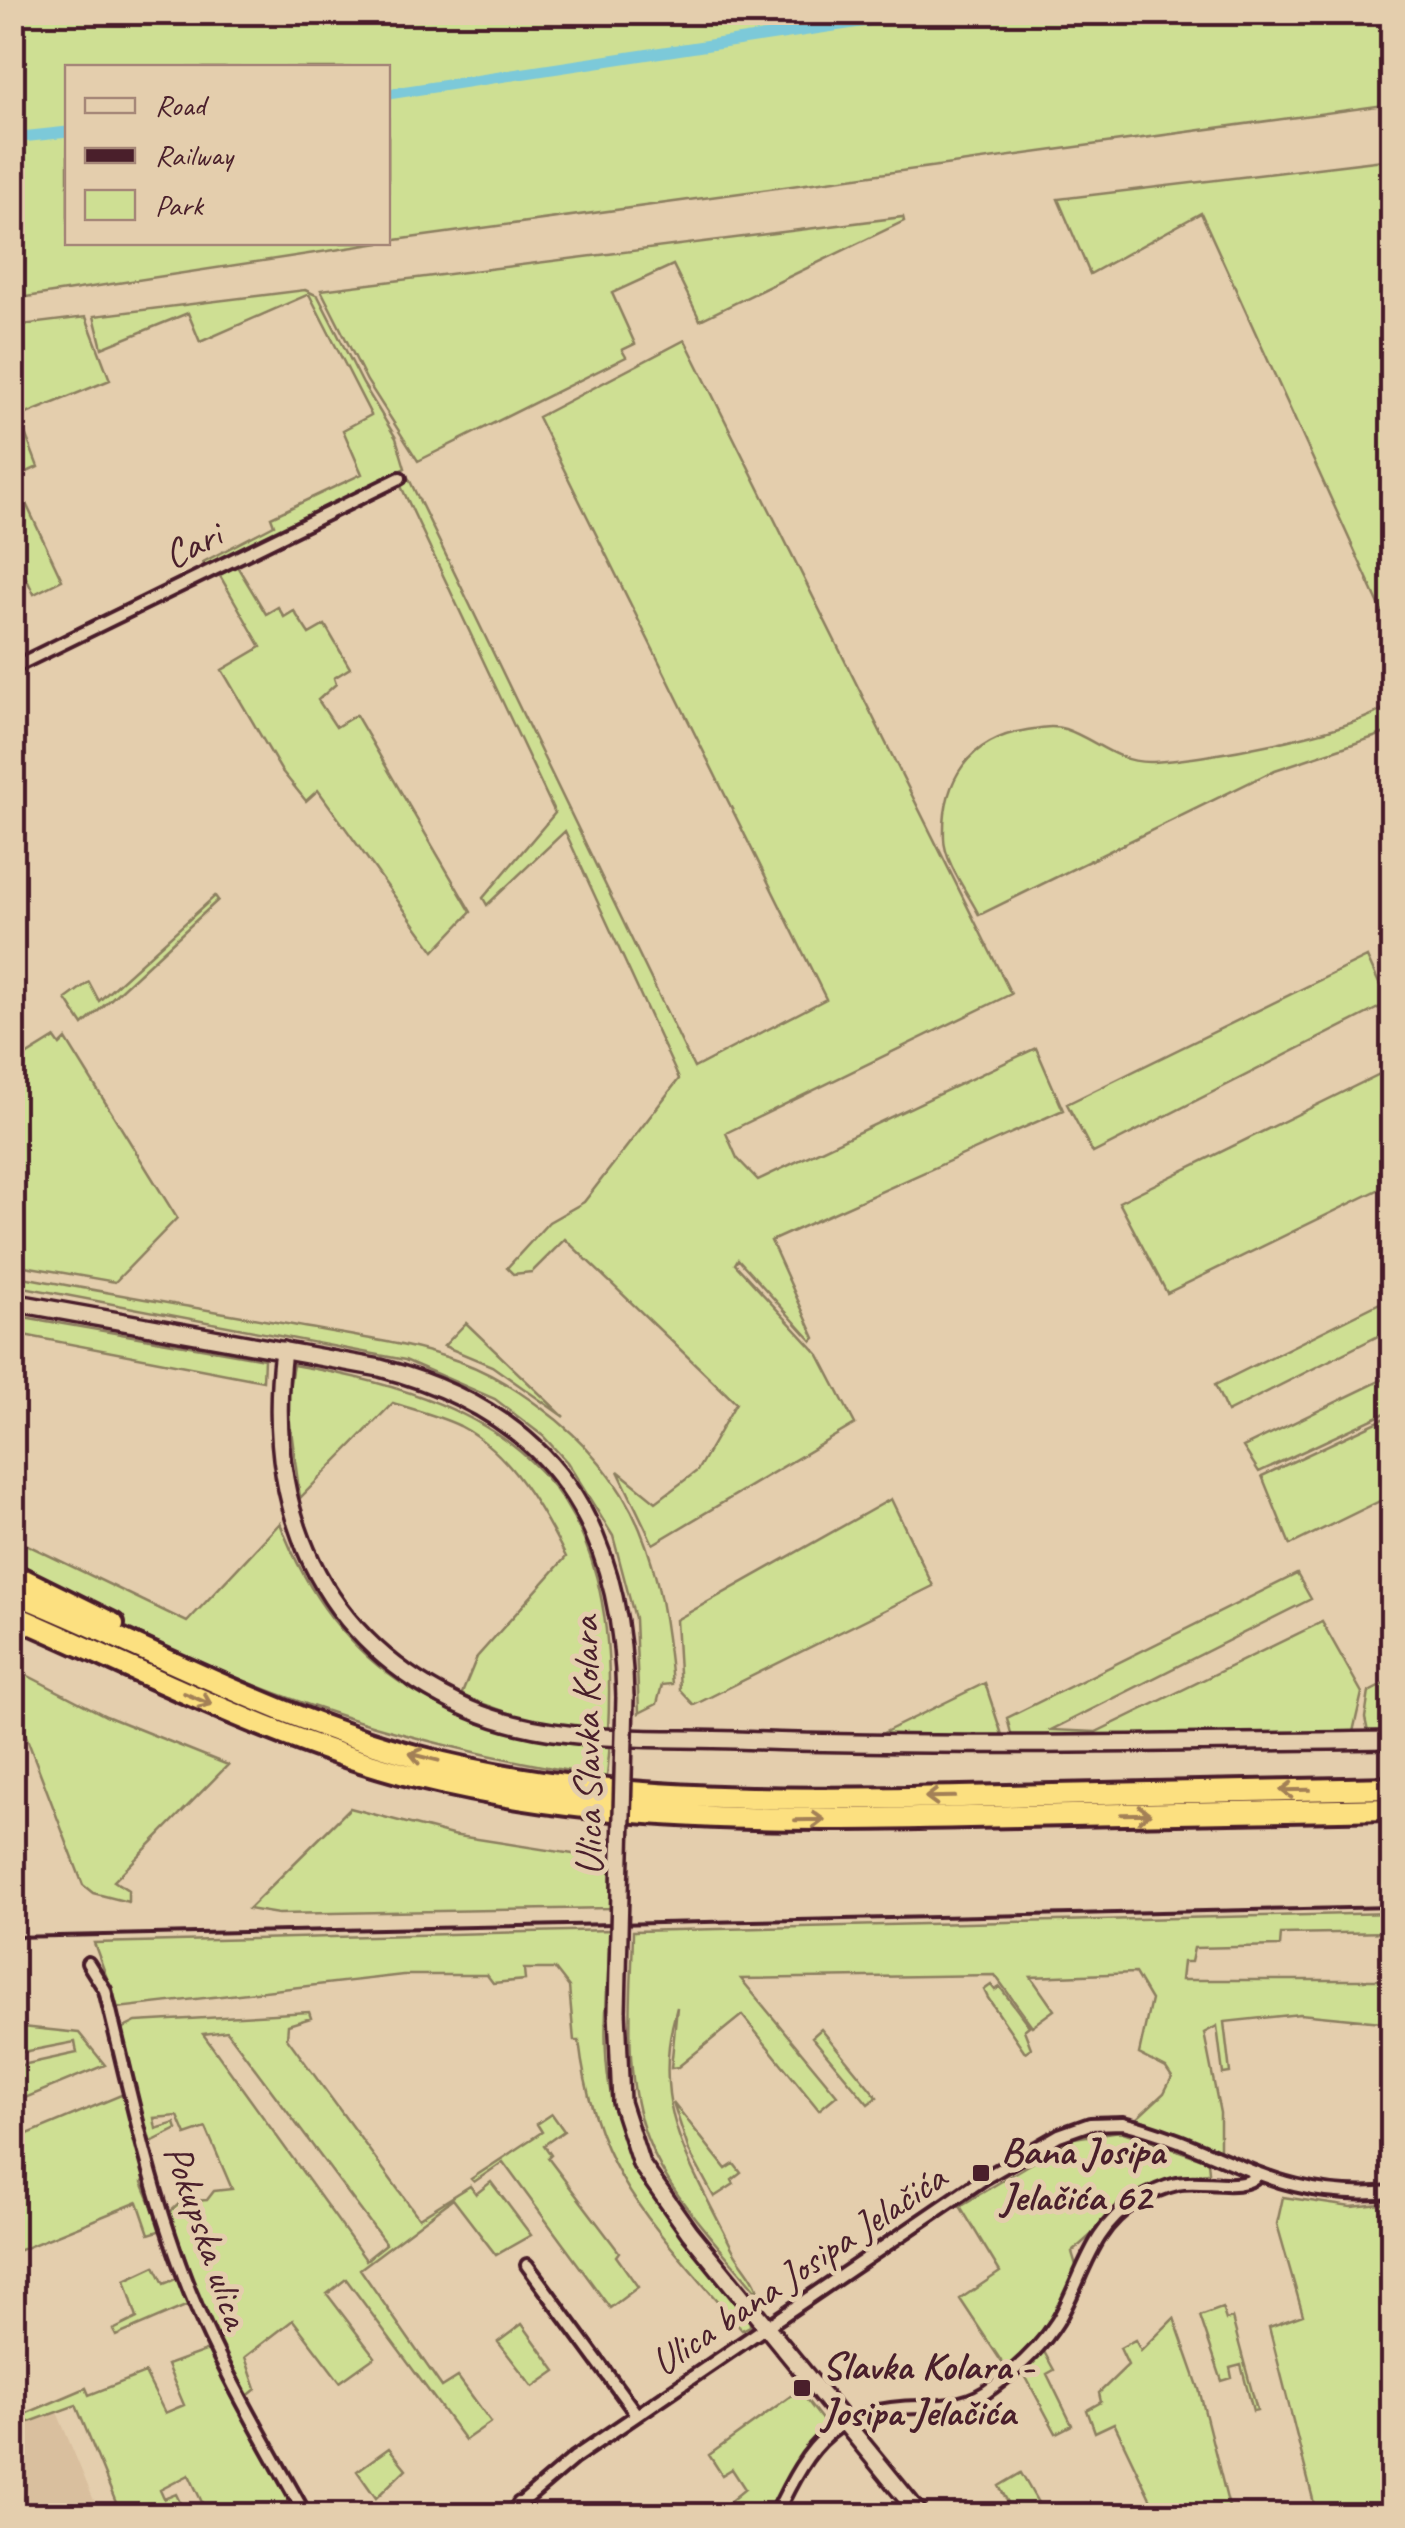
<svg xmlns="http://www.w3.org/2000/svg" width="1405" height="2528" font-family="Caveat,sans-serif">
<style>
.built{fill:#d9bf9e}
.green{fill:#cedf93;stroke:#8c7f5f;stroke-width:2.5;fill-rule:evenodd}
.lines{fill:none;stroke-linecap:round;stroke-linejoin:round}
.canal{stroke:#7bc9d9;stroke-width:11}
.street-casing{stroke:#4a1f2b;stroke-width:18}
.secondary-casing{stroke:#4a1f2b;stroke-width:22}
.highway-casing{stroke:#4a1f2b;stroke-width:28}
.street{stroke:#e4cead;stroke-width:10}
.secondary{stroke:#e4cead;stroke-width:15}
.highway{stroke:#fce080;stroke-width:20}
.rail{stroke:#4a1f2b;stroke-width:4}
.secondary-bridge-casing{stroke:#4a1f2b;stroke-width:22;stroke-linecap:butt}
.secondary-bridge{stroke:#e4cead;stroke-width:15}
.oneway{stroke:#a38056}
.poi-dot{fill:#4a1f2b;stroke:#e4cead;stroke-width:4}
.labels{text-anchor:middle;stroke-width:10;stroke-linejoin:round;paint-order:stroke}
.street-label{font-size:40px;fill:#4a1f2b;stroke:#e4cead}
.poi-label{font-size:40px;font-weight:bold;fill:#4a1f2b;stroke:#e4cead;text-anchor:start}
</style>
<rect width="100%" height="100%" fill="#e4cead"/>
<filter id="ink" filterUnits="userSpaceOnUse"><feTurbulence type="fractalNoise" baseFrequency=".01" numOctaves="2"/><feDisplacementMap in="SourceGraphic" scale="20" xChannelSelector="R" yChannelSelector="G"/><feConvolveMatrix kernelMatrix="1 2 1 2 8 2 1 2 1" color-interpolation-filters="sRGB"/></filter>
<g filter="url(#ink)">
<path class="built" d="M 57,2412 L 100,2515 L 16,2515 L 13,2507 L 13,2428 Z"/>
<path class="green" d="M 13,12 L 1392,13 L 1392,104 L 388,241 L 388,68 L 68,68 L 68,242 L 380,243 L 13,299 Z
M 1392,159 L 1392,633 L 1201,213 L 1090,274 L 1058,199 Z
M 903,217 L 904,221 L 700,320 L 673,265 L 612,293 L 635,344 L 622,350 L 626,357 L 418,461 L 367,381 L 321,290 Z
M 305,290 L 318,296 L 363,384 L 396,438 L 405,468 L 205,567 L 203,562 L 274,525 L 271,517 L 362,474 L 343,430 L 371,415 L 309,294 L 200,342 L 188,313 L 102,348 L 94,316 Z
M 86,317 L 110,380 L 19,417 L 38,467 L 14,478 L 62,580 L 34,594 L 13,551 L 13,326 Z
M 685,340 L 1011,994 L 726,1133 L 737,1158 L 758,1180 L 1036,1048 L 1063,1110 L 771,1241 L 815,1338 L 812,1341 L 738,1259 L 735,1264 L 819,1355 L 855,1424 L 653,1544 L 618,1471 L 656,1502 L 697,1471 L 736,1403 L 565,1239 L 532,1272 L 513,1274 L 507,1268 L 549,1222 L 584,1202 L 679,1079 L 565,831 L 487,905 L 483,898 L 555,813 L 400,484 L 409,479 L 694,1068 L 826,999 L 538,417 Z
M 237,566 L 266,614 L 278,607 L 284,617 L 294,611 L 309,634 L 325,625 L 350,668 L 334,678 L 336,684 L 318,700 L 336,727 L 356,715 L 471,912 L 434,951 L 318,790 L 306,801 L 281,770 L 222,670 L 261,647 L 219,574 Z
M 1392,703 L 1392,728 L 1383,734 L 1275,770 L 979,915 C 968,893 944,862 944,838 C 942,780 969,739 1027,730 C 1039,728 1053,725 1065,729 C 1095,739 1115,762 1149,762 C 1197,761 1358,732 1392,703 Z
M 215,896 L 218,900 L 83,1025 L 66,999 L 89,982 L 99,1001 Z
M 1367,957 L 1388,1003 L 1093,1153 L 1067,1104 Z
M 55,1038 L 60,1045 L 66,1039 L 177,1218 L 115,1282 L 13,1264 L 13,1064 Z
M 1392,1068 L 1392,1183 L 1167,1293 L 1119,1202 Z
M 12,1275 C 107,1293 203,1309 298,1326 C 352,1336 409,1343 461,1362 C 489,1372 516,1389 540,1407 C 640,1480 662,1567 672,1684 L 662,1685 L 657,1704 L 639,1713 L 635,1619 L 613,1536 L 567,1462 L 543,1436 L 495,1399 L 405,1360 L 13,1285 Z
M 1392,1297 L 1392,1329 L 1227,1412 L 1215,1385 Z
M 12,1315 L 264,1359 L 263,1381 L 13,1333 Z
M 466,1323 L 564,1417 L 492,1366 L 444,1346 Z
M 293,1365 C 521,1403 621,1489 608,1730 L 538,1723 L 461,1696 L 477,1657 L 566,1557 C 542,1509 510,1452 460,1426 C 439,1416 415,1410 393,1403 L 300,1498 L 287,1400 Z
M 1392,1375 L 1392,1410 L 1259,1472 L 1243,1447 Z
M 1392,1415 L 1392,1495 L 1290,1545 L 1262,1476 Z
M 891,1499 L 933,1586 L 694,1705 L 680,1690 L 676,1620 Z
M 280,1523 C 337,1674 454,1737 610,1743 L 607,1777 C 455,1754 308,1714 169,1648 C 116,1624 65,1594 13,1568 L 13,1538 L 187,1622 Z
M 1297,1574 L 1311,1599 L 1051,1730 L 1096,1732 L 1322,1622 L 1362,1693 L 1353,1732 L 1013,1741 L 1007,1718 Z
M 13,1668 L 106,1716 L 228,1765 L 114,1881 L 128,1890 L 128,1902 L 93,1893 L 83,1885 L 13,1702 Z
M 1392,1680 L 1392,1731 L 1368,1732 L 1365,1718 L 1369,1692 Z
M 985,1683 L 1004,1741 L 879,1735 Z
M 350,1808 L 452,1835 L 611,1860 L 610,1908 L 278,1914 L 248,1909 Z
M 1392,1913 L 1392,1932 L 1281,1934 L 1280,1946 L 1194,1948 L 1191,1962 L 1183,1962 L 1181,1980 L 1392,1980 L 1392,2023 L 1300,2014 L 1224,2022 L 1230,2073 L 1223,2074 L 1217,2026 L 1204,2033 L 1220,2113 L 1220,2150 L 1137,2118 L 1164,2093 L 1172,2077 L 1166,2068 L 1139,2054 L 1151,2000 L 1135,1973 L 1031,1977 L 1054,2010 L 1032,2026 L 995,1975 L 741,1979 L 837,2095 L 819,2110 L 742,2015 L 678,2067 L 671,2068 L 677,2007 C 648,2106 690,2163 732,2248 C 740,2264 756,2278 759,2295 C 720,2246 669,2197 647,2138 C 622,2073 632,1998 633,1931 Z
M 610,1930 C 609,1980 601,2034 609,2084 C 623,2179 692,2245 750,2316 L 750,2326 L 742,2330 C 658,2229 595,2179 579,2041 L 574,2041 L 569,1987 L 555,1969 L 524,1969 L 525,1980 L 493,1983 L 487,1975 L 403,1975 L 118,2008 L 94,1943 Z
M 991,1985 L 995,1990 L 1000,1987 L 1029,2026 L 1024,2030 L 1031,2048 L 1025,2052 L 988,1998 L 984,1990 Z
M 309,2012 L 311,2018 L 288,2025 L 287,2038 L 419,2218 L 470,2186 L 476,2194 L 491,2182 L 531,2235 L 496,2255 L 453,2199 L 360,2269 L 442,2387 L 458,2377 L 491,2422 L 465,2440 L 346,2279 L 327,2294 L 375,2357 L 340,2382 L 293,2320 L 245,2357 L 256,2389 L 245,2398 L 203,2309 L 169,2213 L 181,2202 L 207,2200 L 214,2191 L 232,2189 L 206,2128 L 186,2135 L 178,2116 L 154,2118 L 156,2129 L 175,2123 L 177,2129 L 149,2143 L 122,2029 L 136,2022 ZM 227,2031 L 386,2244 L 366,2260 L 203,2034 Z
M 13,2026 L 79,2033 L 105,2065 L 13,2103 L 13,2067 L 77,2053 L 75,2042 L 13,2054 Z
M 821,2029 L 877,2097 L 868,2104 L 812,2037 Z
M 126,2093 L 146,2180 L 142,2182 L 162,2230 L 149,2234 L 138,2202 L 13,2253 L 13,2140 Z
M 673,2102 L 726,2169 L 734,2164 L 741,2173 L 732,2180 L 734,2184 L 714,2197 L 689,2151 Z
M 552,2114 L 564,2131 L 544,2145 L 551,2155 L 548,2158 L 619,2252 L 616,2256 L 638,2287 L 610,2308 L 503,2162 L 474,2182 L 471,2179 L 542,2132 L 537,2124 Z
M 1120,2131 L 1203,2159 L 1208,2162 L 1209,2172 L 1164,2183 L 1131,2199 L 1072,2252 L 1077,2269 L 1059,2312 L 1007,2370 L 960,2299 L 1000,2272 L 960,2206 L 1074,2138 Z
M 1283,2197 L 1351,2207 L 1392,2203 L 1392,2515 L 1317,2515 L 1269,2327 L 1303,2315 L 1277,2224 Z
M 155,2266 L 164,2284 L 178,2278 L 188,2305 L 116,2336 L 113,2330 L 137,2318 L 125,2280 Z
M 1222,2308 L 1226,2320 L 1232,2318 L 1257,2410 L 1253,2411 L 1241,2365 L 1230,2368 L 1232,2378 L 1222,2381 L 1200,2316 Z
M 1174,2318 L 1199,2389 L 1231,2515 L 1158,2515 L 1114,2423 L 1095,2432 L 1087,2410 L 1101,2402 L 1099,2393 L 1128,2365 L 1120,2348 L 1135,2340 L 1141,2351 Z
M 522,2324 L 556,2371 L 533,2387 L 498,2342 Z
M 1042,2348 L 1054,2370 L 1047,2374 L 1072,2425 L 1056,2433 L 1021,2368 Z
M 208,2350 L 297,2515 L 208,2515 L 189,2475 L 160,2490 L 164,2499 L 176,2494 L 186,2515 L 121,2515 L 76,2405 L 13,2428 L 13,2419 L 86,2388 L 89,2395 L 145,2373 L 165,2413 L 184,2405 L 167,2365 Z
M 799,2390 L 827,2426 L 803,2451 L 768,2515 L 735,2515 L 728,2503 L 745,2489 L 732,2469 L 722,2475 L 709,2455 Z
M 389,2448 L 406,2469 L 376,2498 L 357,2471 Z
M 1021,2473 L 1045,2515 L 1015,2515 L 999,2486 Z"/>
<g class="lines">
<path class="canal" d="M 388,94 L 926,12
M 12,138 L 68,132"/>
<defs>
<path id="street" d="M 12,668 L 400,478
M 88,1963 L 105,1990 C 130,2091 151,2195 190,2292 C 222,2370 265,2442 306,2516
M 527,2265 L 637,2415
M 519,2503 L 532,2516
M 506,2516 L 574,2458 L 983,2179 L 1059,2135 L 1090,2124 L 1123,2123 C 1227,2149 1275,2203 1392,2192
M 775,2516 C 810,2441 835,2408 921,2407 C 948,2407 972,2404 993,2387 C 1016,2370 1042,2346 1057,2322 C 1083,2280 1089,2229 1135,2202 C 1147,2195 1163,2187 1177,2184 C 1200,2178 1243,2193 1257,2175"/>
<path id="secondary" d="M 12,1302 L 380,1368 C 553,1413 622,1524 625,1697
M 283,1350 C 264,1507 317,1641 469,1709 C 551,1745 648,1737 736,1740 C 956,1748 1173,1743 1392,1740
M 617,2011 L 621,2102 L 641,2164 L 689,2232 L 921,2516"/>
<path id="highway" d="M 12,1574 L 113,1624
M 12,1592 C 148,1647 276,1719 419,1757 C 596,1804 779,1800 961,1797 C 1105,1794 1249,1791 1392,1788
M 12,1615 C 147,1673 277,1742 420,1778 C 601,1823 783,1821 969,1817 C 1110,1815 1251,1812 1392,1809"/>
</defs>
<use href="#street" class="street-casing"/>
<use href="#secondary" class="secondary-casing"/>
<use href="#highway" class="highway-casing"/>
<use href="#street" class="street"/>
<use href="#secondary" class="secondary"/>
<use href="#highway" class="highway"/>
<path class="rail" d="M 12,1937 L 1392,1907"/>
<defs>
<path id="secondary-bridge" d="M 617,2011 L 625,1697"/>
</defs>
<use href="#secondary-bridge" class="secondary-bridge-casing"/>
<use href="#secondary-bridge" class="secondary-bridge"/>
</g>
<defs><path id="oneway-shaft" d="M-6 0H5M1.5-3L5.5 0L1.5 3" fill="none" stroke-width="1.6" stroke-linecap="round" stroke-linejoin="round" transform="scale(2.5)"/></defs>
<g class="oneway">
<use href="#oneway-shaft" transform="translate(198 1699) rotate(23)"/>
<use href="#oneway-shaft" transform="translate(424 1757) rotate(-166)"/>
<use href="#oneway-shaft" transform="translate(1295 1790) rotate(179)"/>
<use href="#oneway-shaft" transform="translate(940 1797) rotate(179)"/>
<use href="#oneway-shaft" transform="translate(1136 1814) rotate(-1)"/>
<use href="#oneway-shaft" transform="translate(810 1820) rotate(-1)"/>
</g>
</g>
<g class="poi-dot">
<rect x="971" y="2163" width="20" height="20" rx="5"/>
<rect x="792" y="2378" width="20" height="20" rx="5"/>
</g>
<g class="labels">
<g class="street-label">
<text transform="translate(192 544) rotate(-26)" y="14">Cari</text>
<text transform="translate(586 1746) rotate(-91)" y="14">Ulica Slavka Kolara</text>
<text transform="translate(208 2236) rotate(71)" y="14">Pokupska ulica</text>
<text transform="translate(798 2269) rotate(-34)" y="14">Ulica bana Josipa Jelačića</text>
</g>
<g class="poi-label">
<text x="1001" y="2164">Bana Josipa<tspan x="1001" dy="46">Jelačića 62</tspan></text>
<text x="822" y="2379">Slavka Kolara -<tspan x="822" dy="46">Josipa Jelačića</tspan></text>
</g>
</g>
<rect width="1405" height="2528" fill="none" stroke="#e4cead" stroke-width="50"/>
<rect x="25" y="25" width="1355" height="2478" fill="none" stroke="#4a1f2b" stroke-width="4" filter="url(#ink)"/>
<rect x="65" y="65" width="325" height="180" fill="#e4cead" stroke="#a68879" stroke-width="2.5"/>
<rect x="85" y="98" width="50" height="15" fill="#e4cead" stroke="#a68879" stroke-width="2.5"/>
<text x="155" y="115" font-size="30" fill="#4a1f2b">Road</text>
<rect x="85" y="148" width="50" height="15" fill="#4a1f2b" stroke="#a68879" stroke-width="2.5"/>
<text x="155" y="165" font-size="30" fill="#4a1f2b">Railway</text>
<rect x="85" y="190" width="50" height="30" fill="#cedf93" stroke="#a68879" stroke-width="2.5"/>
<text x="155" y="215" font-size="30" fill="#4a1f2b">Park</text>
</svg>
